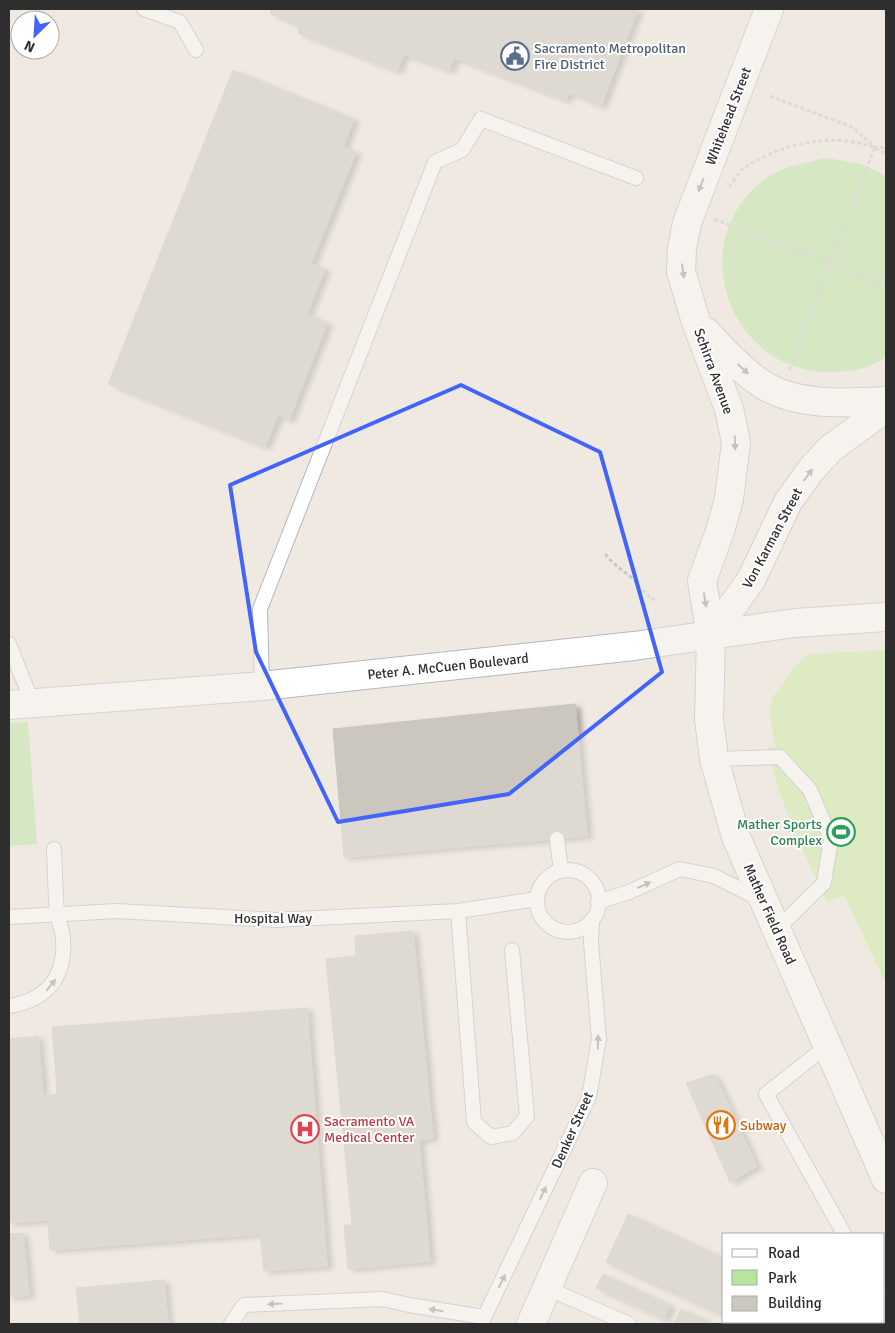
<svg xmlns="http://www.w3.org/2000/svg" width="895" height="1333" font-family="Signika,sans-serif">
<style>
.green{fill:#b6e59e}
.pitch{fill:#c9ec9a}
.building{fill:#cbc7bf;stroke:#cbc5ba;filter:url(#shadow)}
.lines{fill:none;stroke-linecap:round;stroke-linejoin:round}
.lane-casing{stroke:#b4b7c1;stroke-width:16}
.street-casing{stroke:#b4b7c1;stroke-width:30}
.secondary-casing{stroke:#b4b7c1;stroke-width:30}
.path{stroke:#c9c9c9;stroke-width:3;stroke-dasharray:4 2.5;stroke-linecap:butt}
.lane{stroke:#fff;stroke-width:14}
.street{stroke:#fff;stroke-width:28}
.secondary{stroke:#fff;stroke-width:28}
.oneway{fill:#969696}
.marked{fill:none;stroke:#4264fb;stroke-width:4;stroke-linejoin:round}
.labels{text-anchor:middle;stroke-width:4;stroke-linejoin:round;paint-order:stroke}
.service-label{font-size:14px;fill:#4e5e75;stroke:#fff;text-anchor:start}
.street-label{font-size:14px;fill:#2e2e2e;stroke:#fff}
.leisure-label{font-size:14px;fill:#27864d;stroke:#fff;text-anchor:end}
.health-label{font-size:14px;fill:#be3a42;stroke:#fff;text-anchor:start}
.food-label{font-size:14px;fill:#c56008;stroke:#fff;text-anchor:start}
</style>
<defs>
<filter id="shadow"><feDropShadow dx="5.5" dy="3" stdDeviation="2.5" flood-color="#0004"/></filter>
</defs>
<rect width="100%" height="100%" fill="#efe9e1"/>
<path class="green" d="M 827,158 L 862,164 L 886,176 L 886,357 C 871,368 850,372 832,372 C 733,375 683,248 760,183 C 779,167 803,163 827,158 Z
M 28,722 L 37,844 L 9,846 L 9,723 Z"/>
<path class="pitch" d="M 886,650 L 886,984 L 844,895 L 827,903 C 805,852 777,801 768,746 L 776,748 L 769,711 L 773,697 L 794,667 L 809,654 Z"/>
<path class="building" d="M 271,9 L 638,9 L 601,106 L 570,93 L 565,100 L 454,58 L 449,71 L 404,54 L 397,71 L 298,33 L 300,26 L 271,14 Z
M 233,70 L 354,119 L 343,147 L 356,152 L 311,264 L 325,269 L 307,314 L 327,323 L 289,420 L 278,415 L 265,447 L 108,384 Z
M 575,704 L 587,836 L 344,857 L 333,729 Z
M 413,931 L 433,1138 L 419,1140 L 430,1261 L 348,1269 L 344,1225 L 352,1225 L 326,959 L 356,956 L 355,936 Z
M 307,1008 L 327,1266 L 264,1271 L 260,1234 L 50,1250 L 44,1172 L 104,1167 L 97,1074 L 56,1077 L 52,1027 Z
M 38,1036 L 43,1096 L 57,1094 L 56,1077 L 97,1074 L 104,1167 L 9,1175 L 9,1039 Z
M 714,1074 L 757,1166 L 730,1182 L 686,1083 Z
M 44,1172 L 48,1220 L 9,1223 L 9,1175 Z
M 628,1214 L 724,1258 L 724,1316 L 606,1262 Z
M 23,1233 L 29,1295 L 9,1297 L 9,1234 Z
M 603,1274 L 670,1305 L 664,1319 L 596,1288 Z
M 164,1280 L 168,1324 L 80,1324 L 76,1288 Z
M 681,1309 L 714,1324 L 674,1324 Z"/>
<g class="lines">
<defs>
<path id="lane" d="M 144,9 L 180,22 L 196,50
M 9,644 L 32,702
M 262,686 L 260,609 L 435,162 L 462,150 L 481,119 L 636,178
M 714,759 L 780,757 L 810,790 L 831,839 L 824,883 L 777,929
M 557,839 L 561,871
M537 901a31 31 0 1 1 62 0a31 31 0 1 1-62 0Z
M 598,902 L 629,892 L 680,869 L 714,876 L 762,900
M 458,911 L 474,1122 L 491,1137 L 513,1133 L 527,1116 L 512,950
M 9,917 L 117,911 L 276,920 L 458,911 L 537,899
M 9,1006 C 48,1000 66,976 63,937 C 62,928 57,920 57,911 C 55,890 55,870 54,849
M 828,1045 L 766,1094 L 844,1234
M 547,1288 L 629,1324
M 884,1293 L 886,1294
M 231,1324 L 244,1305 L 383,1299 L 409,1305 L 484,1317
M 481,1324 L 589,1097 L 599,1039 L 591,942 L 592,920"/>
<path id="street" d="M 9,705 L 262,686 L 634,646 L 795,623 L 886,617
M 531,1324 L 593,1183"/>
<path id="secondary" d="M 769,9 L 687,223 L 682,248 L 681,271 L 696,322 L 729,409 L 736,442 L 729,499 L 721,528 L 702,581 L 711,636 L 709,719 L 714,759 L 736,837 L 886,1179
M 706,332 C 722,349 740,369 759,382 C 794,407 846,403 886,401
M 711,636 L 751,580 L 788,502 L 810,471 L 830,449 L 886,408"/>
</defs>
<use href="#lane" class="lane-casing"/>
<use href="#street" class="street-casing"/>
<use href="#secondary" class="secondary-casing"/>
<path class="path" d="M 770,96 L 852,127 L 875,147 L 886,148
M 729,187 C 733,182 738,173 743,169 C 781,142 845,128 886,154
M 714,219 L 886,285
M 789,370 L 875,147
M 605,554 C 613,564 622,570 632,578 C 641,586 644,595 655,600"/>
<use href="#lane" class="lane"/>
<use href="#street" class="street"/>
<use href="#secondary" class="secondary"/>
</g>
<defs><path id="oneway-solid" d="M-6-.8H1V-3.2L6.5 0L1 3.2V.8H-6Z" transform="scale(1.25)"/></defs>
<g class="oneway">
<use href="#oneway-solid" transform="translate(701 185) rotate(111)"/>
<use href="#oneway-solid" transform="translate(683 271) rotate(82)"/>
<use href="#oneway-solid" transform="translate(743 369) rotate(42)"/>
<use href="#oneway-solid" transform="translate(735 443) rotate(88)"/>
<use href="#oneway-solid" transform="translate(808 475) rotate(-53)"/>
<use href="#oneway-solid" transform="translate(705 600) rotate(81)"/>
<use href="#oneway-solid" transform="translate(644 885) rotate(-24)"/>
<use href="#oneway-solid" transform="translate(51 985) rotate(-50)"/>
<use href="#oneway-solid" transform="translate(598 1042) rotate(-88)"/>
<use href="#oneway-solid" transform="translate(543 1193) rotate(-65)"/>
<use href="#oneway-solid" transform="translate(502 1281) rotate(-64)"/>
<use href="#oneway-solid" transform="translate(275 1304) rotate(177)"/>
<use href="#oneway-solid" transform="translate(436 1310) rotate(-171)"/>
</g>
<path d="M0 0H895V1333H0ZM 461,385 L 600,452 L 662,672 L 509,794 L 338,822 L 256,652 L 230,485 Z" fill="#efe9e1" fill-opacity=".55" fill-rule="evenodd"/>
<path class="marked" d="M 461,385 L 600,452 L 662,672 L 509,794 L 338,822 L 256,652 L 230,485 Z"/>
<defs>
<symbol id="civic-ring" viewBox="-11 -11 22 22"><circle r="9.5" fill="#fff" stroke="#5c6f8a" stroke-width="1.5"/><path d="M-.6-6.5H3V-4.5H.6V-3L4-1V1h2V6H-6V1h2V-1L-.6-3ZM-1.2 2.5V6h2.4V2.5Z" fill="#5c6f8a"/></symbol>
<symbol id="stadium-ring" viewBox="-11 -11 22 22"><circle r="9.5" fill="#fff" stroke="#2e9e5b" stroke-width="1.5"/><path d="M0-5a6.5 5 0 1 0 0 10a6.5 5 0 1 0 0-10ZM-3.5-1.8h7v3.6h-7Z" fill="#2e9e5b"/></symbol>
<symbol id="restaurant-ring" viewBox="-11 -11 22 22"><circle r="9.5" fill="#fff" stroke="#e8710a" stroke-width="1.5"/><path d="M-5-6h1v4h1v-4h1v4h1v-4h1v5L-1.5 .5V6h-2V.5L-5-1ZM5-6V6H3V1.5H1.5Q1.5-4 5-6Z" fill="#e8710a"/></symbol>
<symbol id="hospital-ring" viewBox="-11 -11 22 22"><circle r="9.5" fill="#fff" stroke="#e0444e" stroke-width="1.5"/><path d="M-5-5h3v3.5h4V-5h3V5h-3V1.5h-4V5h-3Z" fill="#e0444e"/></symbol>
</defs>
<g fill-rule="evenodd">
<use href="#civic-ring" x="499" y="40" width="32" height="32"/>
<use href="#stadium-ring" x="825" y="816" width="32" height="32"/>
<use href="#restaurant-ring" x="705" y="1109" width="32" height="32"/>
<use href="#hospital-ring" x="289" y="1113" width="32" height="32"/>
</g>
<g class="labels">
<g class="service-label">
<text x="534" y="53">Sacramento Metropolitan<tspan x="534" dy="16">Fire District</tspan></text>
</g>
<g class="street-label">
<text transform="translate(728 116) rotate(-69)" y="5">Whitehead Street</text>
<text transform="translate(714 371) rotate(70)" y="5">Schirra Avenue</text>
<text transform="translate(772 538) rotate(-62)" y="5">Von Karman Street</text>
<text transform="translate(448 666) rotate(-6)" y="5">Peter A. McCuen Boulevard</text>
<text transform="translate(770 914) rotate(66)" y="5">Mather Field Road</text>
<text x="273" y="923">Hospital Way</text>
<text transform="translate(572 1130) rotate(-66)" y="5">Denker Street</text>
</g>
<g class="leisure-label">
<text x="822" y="829">Mather Sports<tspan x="822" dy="16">Complex</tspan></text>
</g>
<g class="health-label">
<text x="324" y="1126">Sacramento VA<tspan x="324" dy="16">Medical Center</tspan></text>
</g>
<g class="food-label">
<text x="740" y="1130">Subway</text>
</g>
</g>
<rect width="895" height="1333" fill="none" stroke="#2e2e2e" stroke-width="20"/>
<rect x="722" y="1233" width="162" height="90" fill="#ffffff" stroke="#ababab"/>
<rect x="732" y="1249" width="25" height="8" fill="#ffffff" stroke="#ababab"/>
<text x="768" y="1258" font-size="15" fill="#2e2e2e">Road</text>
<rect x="732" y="1270" width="25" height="15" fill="#b6e59e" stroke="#ababab"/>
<text x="768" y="1283" font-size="15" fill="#2e2e2e">Park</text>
<rect x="732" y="1296" width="25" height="15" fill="#cbc7bf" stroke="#ababab"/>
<text x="768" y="1308" font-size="15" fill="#2e2e2e">Building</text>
<g transform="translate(35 35) rotate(205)"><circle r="24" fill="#ffffff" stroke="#ababab"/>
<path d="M0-4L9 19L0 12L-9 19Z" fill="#4264fb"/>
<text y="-8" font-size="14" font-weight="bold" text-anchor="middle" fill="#2e2e2e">N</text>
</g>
</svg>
